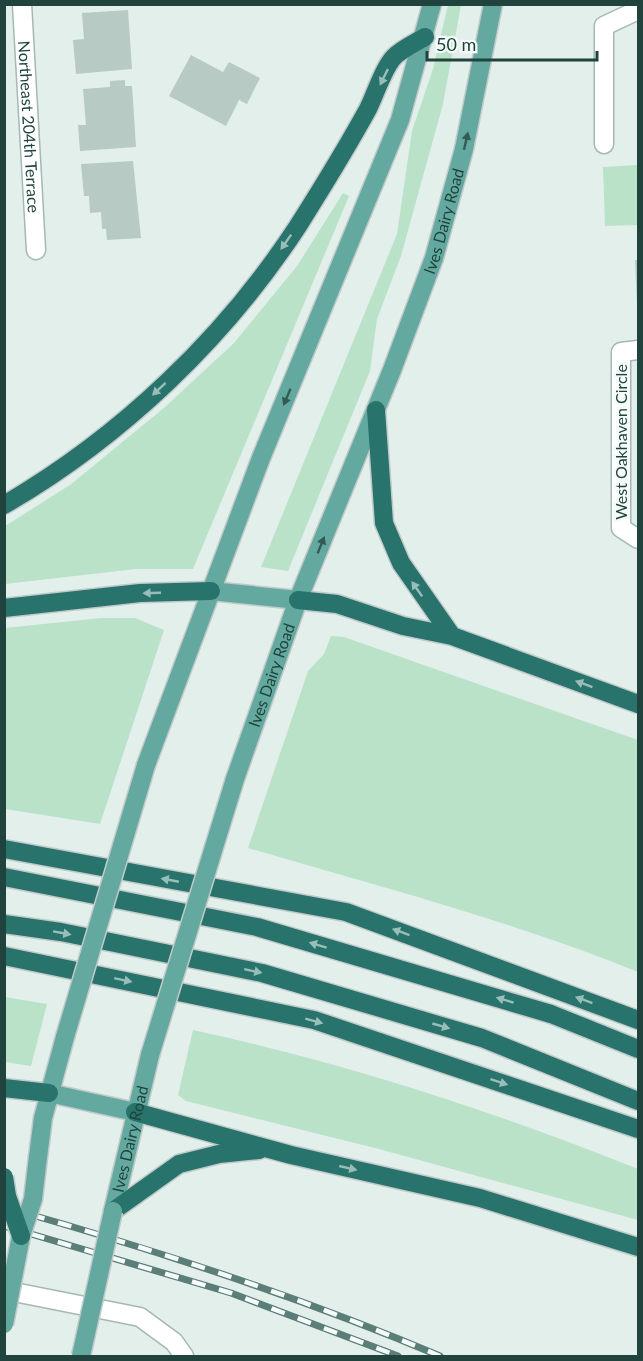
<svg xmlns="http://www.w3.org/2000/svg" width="643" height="1361" font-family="Lato,sans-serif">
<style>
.green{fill:#bae2c9}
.building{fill:#b8cac4}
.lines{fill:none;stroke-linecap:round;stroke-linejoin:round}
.street-casing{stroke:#a5b8b3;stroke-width:21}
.primary-casing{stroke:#c1cac9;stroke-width:21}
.highway-casing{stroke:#c1cac9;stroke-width:21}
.street{stroke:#fff;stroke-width:18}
.primary{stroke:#63a99f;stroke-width:18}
.highway{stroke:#28736c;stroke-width:18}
.rail-casing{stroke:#5b7e79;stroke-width:7}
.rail{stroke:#f5fbf8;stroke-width:4.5;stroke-dasharray:14;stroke-linecap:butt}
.primary-bridge-casing{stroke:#c1cac9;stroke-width:21;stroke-linecap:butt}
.highway-bridge-casing{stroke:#c1cac9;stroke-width:21;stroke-linecap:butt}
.primary-bridge{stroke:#63a99f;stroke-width:18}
.highway-bridge{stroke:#28736c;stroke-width:18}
.oneway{fill:#99beb9}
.oneway2{fill:#315c56}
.labels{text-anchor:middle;stroke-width:6;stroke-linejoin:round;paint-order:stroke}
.street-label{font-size:16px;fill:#20433d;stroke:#f5fbf8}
</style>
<rect width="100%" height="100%" fill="#e3efeb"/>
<path class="green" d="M 448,5 L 461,5 L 443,104 L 401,256 L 377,319 L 370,371 L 288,571 L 261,567 L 397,234 L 412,131 L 433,69 Z
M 638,165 L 638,225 L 605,226 L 603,167 Z
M 343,193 L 349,196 L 193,569 L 136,569 L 5,584 L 5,526 L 70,485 L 165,407 L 234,343 L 297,266 Z
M 101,618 L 135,618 L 164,630 L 100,824 L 5,809 L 5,628 Z
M 331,636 L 344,637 L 638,740 L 638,972 C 511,921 379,886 248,848 L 308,671 L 324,654 Z
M 5,997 L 47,1004 L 31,1066 L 5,1062 Z
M 193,1030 C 346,1063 493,1111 638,1169 L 638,1220 L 379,1149 L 186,1101 L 178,1095 Z"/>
<path class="building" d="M 128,10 L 132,69 L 76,74 L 73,40 L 84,39 L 82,13 Z
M 191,55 L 223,72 L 229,62 L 260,78 L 247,104 L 239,100 L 226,126 L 169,96 Z
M 125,80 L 125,86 L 132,86 L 136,147 L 80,151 L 78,125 L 86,125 L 83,89 L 110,87 L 110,81 Z
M 133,161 L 141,238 L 107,240 L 106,229 L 102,229 L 101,212 L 90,213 L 89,196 L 84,196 L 81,164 Z
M 635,260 L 638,260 L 638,305 L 637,305 Z"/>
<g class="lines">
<defs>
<g id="street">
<path id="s1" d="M 22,4 L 36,250"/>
<path d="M 604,144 L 604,26 L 638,10"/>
<path d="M 638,350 L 621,352 L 621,528 L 638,539"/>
<path d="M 4,1290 L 140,1317 L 174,1342 L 184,1356"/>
</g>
<g id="primary">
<path d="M 211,591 L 298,600"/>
<path d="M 146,765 L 261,458 L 400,120 L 432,4"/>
<path id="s2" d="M 235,779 L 298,600 L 392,370 L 434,258 L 464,149 L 493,4"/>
<path d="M 49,1093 L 135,1112"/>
<path d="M 38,1157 L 43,1118 L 65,1037"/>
<path id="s3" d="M 113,1211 L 150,1055"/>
</g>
<path id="highway" d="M 376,410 L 384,523 L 401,563 L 452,636
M 4,505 C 121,437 224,339 298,226 C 322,188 346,149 368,109 C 375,95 384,67 394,57 C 402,49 415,43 425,37
M 298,600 L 337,604 L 403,626 L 452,636 L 638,704
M 4,608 L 140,593 L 211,591
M 4,849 L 346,912 L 638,1020
M 4,877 L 257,927 L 551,1014 L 638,1049
M 4,924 L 61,932 L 262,973 L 482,1038 L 638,1101
M 4,956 L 314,1020 L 638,1129
M 4,1088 L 49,1093
M 135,1112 L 291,1155 L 480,1198 L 638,1247
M 113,1211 L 179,1164 L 219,1154 L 259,1150"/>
</defs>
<use href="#street" class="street-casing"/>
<use href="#primary" class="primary-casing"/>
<use href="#highway" class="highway-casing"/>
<use href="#street" class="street"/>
<use href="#primary" class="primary"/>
<use href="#highway" class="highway"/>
<defs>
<path id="rail" d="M 4,1207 C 153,1249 298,1296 440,1356
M 4,1226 L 231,1293 L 398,1356"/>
</defs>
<use href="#rail" class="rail-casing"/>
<use href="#rail" class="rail"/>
<defs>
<path id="primary-bridge" d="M 65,1037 L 146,765
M 150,1055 L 235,779
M 4,1324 L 21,1236 L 33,1199 L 38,1157
M 81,1356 L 113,1211"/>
<path id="highway-bridge" d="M 4,1177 L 7,1196 L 21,1236"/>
</defs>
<use href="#primary-bridge" class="primary-bridge-casing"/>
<use href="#highway-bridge" class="highway-bridge-casing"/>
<use href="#primary-bridge" class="primary-bridge"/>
<use href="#highway-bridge" class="highway-bridge"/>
</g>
<defs><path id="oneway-solid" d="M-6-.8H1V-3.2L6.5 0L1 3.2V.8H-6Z" transform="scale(1.5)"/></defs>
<g class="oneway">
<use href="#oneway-solid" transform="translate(384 77) rotate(116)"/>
<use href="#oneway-solid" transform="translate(286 242) rotate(125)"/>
<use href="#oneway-solid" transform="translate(159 389) rotate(137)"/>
<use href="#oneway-solid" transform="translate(417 589) rotate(-125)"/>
<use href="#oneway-solid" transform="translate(152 593) rotate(178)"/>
<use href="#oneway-solid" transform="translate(584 684) rotate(-160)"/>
<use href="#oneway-solid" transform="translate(170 880) rotate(-169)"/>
<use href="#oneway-solid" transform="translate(401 932) rotate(-160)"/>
<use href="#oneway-solid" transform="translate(62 933) rotate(10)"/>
<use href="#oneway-solid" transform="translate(318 945) rotate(-163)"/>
<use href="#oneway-solid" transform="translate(253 971) rotate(12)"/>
<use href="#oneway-solid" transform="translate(123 980) rotate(12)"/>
<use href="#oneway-solid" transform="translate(505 1000) rotate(-163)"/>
<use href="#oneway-solid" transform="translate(584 1000) rotate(-160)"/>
<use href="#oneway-solid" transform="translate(314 1021) rotate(15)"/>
<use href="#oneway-solid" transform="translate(441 1026) rotate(16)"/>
<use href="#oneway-solid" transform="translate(499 1082) rotate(18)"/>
<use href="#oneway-solid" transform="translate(348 1168) rotate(13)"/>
</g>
<g class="oneway2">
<use href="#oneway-solid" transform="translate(466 141) rotate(-77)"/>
<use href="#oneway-solid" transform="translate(287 397) rotate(113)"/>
<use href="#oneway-solid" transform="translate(321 545) rotate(-68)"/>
</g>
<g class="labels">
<g class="street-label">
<text dy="6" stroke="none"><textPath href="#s1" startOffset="123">Northeast 204th Terrace</textPath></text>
<text dy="6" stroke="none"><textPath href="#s2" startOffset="596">Ives Dairy Road</textPath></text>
<text transform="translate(621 442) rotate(-90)" y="6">West Oakhaven Circle</text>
<text dy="6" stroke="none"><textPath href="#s2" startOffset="110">Ives Dairy Road</textPath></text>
<text dy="6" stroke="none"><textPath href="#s3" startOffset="74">Ives Dairy Road</textPath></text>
</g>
</g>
<rect width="643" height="1361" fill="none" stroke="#20433d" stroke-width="12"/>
<path d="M427 51v9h170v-9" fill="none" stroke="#20433d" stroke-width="3"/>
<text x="436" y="51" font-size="18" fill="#20433d" stroke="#f5fbf8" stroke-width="4.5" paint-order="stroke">50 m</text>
</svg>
